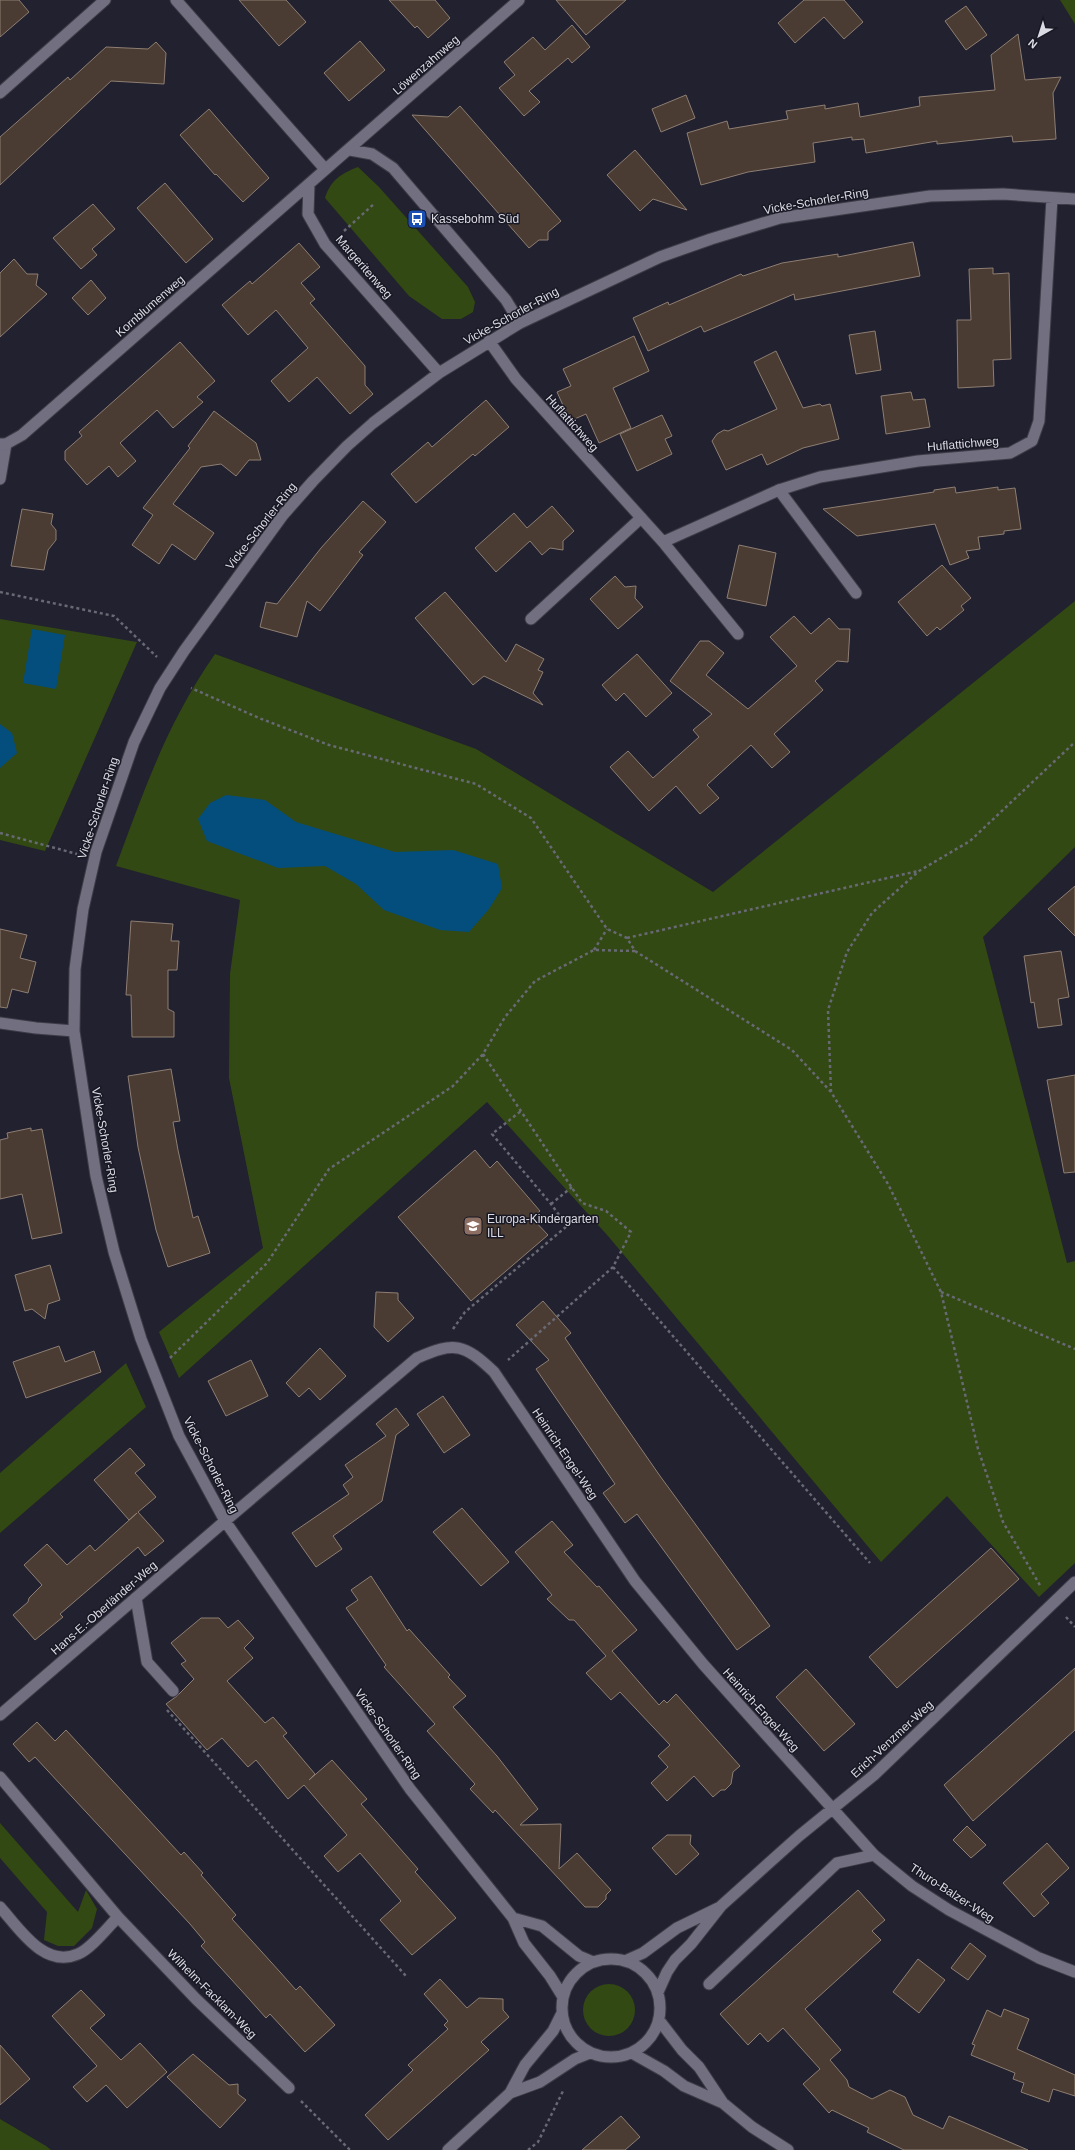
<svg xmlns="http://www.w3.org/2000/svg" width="1075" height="2150" font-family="Arial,sans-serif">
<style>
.green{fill:#324913}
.water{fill:#044e7e}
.building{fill:#4a3c32;stroke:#8e7e73}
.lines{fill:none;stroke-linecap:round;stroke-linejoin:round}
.service-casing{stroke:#3e3c48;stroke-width:13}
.minor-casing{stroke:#3e3c48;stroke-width:13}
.path{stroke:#696975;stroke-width:2.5;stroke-dasharray:3 3;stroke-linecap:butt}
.service{stroke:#716f80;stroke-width:11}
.minor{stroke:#716f80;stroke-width:11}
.labels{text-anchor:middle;stroke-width:3;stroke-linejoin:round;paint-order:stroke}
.street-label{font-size:12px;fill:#dbdbe4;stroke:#191825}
.poi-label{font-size:12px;fill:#dbdbe4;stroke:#191825;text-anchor:start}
</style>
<rect width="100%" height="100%" fill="#22212f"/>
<path class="green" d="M 1060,0 L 1075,0 L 1075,24 Z
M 358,167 L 379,187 L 468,287 L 475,302 L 473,312 L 461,319 L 442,319 L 409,296 L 325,198 C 331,180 340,174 358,167 Z
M 1075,601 L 1075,847 L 983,937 L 1067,1263 L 1075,1261 L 1075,1563 L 1039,1597 L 947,1496 L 881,1562 L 608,1236 L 487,1102 L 179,1378 L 159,1332 L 263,1248 L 229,1078 L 230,974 L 240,900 L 116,866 C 145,788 167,723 215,654 L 476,749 L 713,892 Z
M 0,619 L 137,642 L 45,851 L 0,840 Z
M 126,1363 L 146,1407 L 0,1533 L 0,1473 Z
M 0,1823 L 78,1912 L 86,1890 L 97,1909 L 92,1928 L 74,1946 L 58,1946 L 44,1940 L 47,1912 L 0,1858 Z
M583 2010a26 26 0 1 1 52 0a26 26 0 1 1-52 0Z
M 0,2119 L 46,2146 L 51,2150 L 0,2150 Z"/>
<path class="water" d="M 32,629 L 65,635 L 56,689 L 23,683 Z
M 0,724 L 12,733 L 17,753 L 0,768 Z
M 226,795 L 265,800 L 296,822 L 395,852 L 453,850 L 498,864 L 502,888 L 489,909 L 469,932 L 440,930 L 384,910 L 356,884 L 325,866 L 278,868 L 207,841 L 198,819 L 210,803 Z"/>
<path class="building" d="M 0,0 L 19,0 L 29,12 L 0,37 Z
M 239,0 L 286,0 L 306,22 L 279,46 Z
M 389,0 L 435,0 L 450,18 L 428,38 L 417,26 L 415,28 Z
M 556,0 L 626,0 L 586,35 Z
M 804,0 L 844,0 L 863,22 L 844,39 L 824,17 L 795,43 L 778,23 Z
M 966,6 L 987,35 L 966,50 L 945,21 Z
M 572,25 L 590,47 L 572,63 L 568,58 L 529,91 L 540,102 L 524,116 L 499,88 L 515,75 L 504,62 L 533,37 L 545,50 Z
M 1018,34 L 1025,80 L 1061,77 L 1053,93 L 1056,139 L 1013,142 L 1012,136 L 937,144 L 937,141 L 866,153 L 864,139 L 852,140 L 852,137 L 813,143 L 815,162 L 748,172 L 701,185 L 687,133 L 727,121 L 729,129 L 788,119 L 786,111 L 825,105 L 825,109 L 858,103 L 860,117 L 920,106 L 919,97 L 995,90 L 991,55 Z
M 360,41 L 385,70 L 349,101 L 324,73 Z
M 156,42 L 166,53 L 164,84 L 111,81 L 0,185 L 0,137 L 68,77 L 70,80 L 106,47 L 148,49 Z
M 686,95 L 695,118 L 661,132 L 652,109 Z
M 460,106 L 561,221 L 548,232 L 548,240 L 539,240 L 529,248 L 412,115 L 448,117 Z
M 209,109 L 269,178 L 243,202 L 216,174 L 215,175 L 180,135 Z
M 635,150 L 687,210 L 653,199 L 640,211 L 607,175 Z
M 165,183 L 213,239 L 186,263 L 137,208 Z
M 93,204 L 115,229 L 92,249 L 97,255 L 81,269 L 53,238 Z
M 913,242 L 920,276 L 795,300 L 794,294 L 704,332 L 701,326 L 648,351 L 633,318 L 668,302 L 669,305 L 741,274 L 743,276 L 782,263 L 838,254 L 838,257 Z
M 299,243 L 320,267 L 301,283 L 315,299 L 310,303 L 365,366 L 365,385 L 373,394 L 350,414 L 317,377 L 289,402 L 271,381 L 308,348 L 276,310 L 248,335 L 222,305 L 250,281 L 252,284 Z
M 14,259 L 27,274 L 38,274 L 36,285 L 47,294 L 0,337 L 0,273 Z
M 993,268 L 993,274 L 1009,273 L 1011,359 L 993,360 L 994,386 L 958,388 L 957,320 L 971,320 L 969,269 Z
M 91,280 L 106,298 L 88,315 L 72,298 Z
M 875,331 L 881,370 L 856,374 L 849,335 Z
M 634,336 L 649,371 L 613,388 L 631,428 L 599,443 L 586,414 L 570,421 L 557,392 L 571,386 L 563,369 Z
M 180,342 L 215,381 L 197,397 L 203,402 L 173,428 L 157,410 L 120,443 L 136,461 L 118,477 L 109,466 L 87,485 L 65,460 L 65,451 L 82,436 L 79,432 Z
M 776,351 L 803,408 L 820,404 L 822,406 L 830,404 L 839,439 L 803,448 L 767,465 L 762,454 L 726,470 L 712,441 L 717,434 L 724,430 L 728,431 L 777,409 L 754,362 Z
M 911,392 L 913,400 L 925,399 L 930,427 L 886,434 L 881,396 Z
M 486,400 L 509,427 L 475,456 L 473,454 L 416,503 L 391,474 L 428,442 L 432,447 Z
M 214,411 L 256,443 L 261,460 L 249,460 L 236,476 L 221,464 L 201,467 L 173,504 L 214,533 L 195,560 L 172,544 L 159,564 L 132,545 L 153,515 L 143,508 L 190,448 L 188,446 Z
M 662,415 L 672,436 L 665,439 L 672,454 L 637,471 L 620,434 Z
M 955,487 L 956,493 L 998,487 L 998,490 L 1015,488 L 1021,529 L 1004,531 L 1004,534 L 978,537 L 980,549 L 966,551 L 969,558 L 950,565 L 935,524 L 857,536 L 823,509 L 934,492 L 934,490 Z
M 363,501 L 386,522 L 359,552 L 363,555 L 320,611 L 307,601 L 297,637 L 260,627 L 266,602 L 277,604 L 321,548 Z
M 552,506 L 574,531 L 563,541 L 563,550 L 550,548 L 542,555 L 530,541 L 496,572 L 475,548 L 514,513 L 527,528 Z
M 22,509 L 53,514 L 51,524 L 56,530 L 56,540 L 48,550 L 44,570 L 11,566 Z
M 739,545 L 776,553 L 766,606 L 727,598 Z
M 942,565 L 971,598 L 961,606 L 964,610 L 940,630 L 937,627 L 927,636 L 898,602 Z
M 615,576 L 625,587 L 636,586 L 635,598 L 643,607 L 618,629 L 590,599 Z
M 445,592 L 506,662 L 516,644 L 544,659 L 538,670 L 543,672 L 533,693 L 543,705 L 484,676 L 473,685 L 415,618 Z
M 794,616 L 811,634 L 829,618 L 839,629 L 850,629 L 848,662 L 837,661 L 815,681 L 823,690 L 774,734 L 790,752 L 772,768 L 751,745 L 707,785 L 719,798 L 700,814 L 676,786 L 649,811 L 610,767 L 628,751 L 653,778 L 699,737 L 693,730 L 712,714 L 670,681 L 700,641 L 709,641 L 724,653 L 706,675 L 748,709 L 797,666 L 770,637 Z
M 637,654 L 672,693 L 646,717 L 624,693 L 616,701 L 602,685 Z
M 1075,886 L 1075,936 L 1048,909 Z
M 131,921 L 173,924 L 171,941 L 179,941 L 177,970 L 168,970 L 168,1009 L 174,1012 L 174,1037 L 132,1037 L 131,995 L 126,995 Z
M 0,929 L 27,935 L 20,958 L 36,962 L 28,993 L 12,989 L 7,1008 L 0,1007 Z
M 1061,951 L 1069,997 L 1058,999 L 1062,1025 L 1038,1028 L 1034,1002 L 1031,1003 L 1024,956 Z
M 171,1069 L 180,1121 L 173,1122 L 178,1150 L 193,1218 L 198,1216 L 210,1253 L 168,1267 L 156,1230 L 138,1147 L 128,1076 Z
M 1075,1075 L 1075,1172 L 1064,1173 L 1047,1080 Z
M 31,1128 L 31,1131 L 42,1129 L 62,1233 L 32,1239 L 22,1194 L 0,1199 L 0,1140 L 8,1138 L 7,1133 Z
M 475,1150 L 490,1168 L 497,1161 L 540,1211 L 532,1218 L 548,1235 L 471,1301 L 398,1217 Z
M 50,1265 L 60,1300 L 48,1304 L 45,1319 L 32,1309 L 25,1311 L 15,1275 Z
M 376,1292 L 398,1293 L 398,1300 L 414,1318 L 388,1342 L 374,1327 Z
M 543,1301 L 571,1333 L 565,1338 L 601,1391 L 660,1476 L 770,1626 L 737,1650 L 637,1514 L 625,1523 L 603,1493 L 615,1484 L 536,1369 L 549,1360 L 516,1325 Z
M 59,1346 L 65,1362 L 94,1351 L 101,1372 L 26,1398 L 13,1362 Z
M 320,1348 L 346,1376 L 320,1400 L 309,1388 L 299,1397 L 286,1383 Z
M 251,1360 L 268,1396 L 226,1416 L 208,1381 Z
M 443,1396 L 470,1435 L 444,1453 L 417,1414 Z
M 396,1408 L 409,1425 L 396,1435 L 382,1501 L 333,1536 L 342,1549 L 316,1567 L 292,1533 L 349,1494 L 343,1485 L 353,1477 L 345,1465 L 386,1436 L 376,1424 Z
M 130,1448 L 145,1465 L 135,1473 L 156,1497 L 138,1512 L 164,1541 L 145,1556 L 138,1547 L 60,1614 L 63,1617 L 35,1640 L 13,1615 L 28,1602 L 29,1598 L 42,1585 L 24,1565 L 47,1544 L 67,1565 L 90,1545 L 95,1551 L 137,1513 L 129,1520 L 94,1480 Z
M 462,1508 L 509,1562 L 481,1586 L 433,1532 Z
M 552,1521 L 573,1545 L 564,1552 L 597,1587 L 599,1586 L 637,1630 L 612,1651 L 659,1705 L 664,1700 L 667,1703 L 676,1694 L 740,1766 L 733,1772 L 731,1784 L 725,1790 L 721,1790 L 713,1797 L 694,1776 L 667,1801 L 651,1783 L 668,1767 L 658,1756 L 670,1745 L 620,1692 L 611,1700 L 586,1673 L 606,1656 L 574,1620 L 569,1620 L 547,1599 L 552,1595 L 515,1552 Z
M 991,1548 L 1019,1579 L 897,1688 L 869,1657 Z
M 371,1576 L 407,1631 L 409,1629 L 450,1675 L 448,1677 L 466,1696 L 453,1707 L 497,1756 L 538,1809 L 520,1825 L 561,1824 L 559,1869 L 577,1853 L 611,1890 L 606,1895 L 606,1899 L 598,1907 L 585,1907 L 495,1810 L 493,1813 L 470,1789 L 475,1784 L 427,1731 L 435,1724 L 384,1667 L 386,1665 L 346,1608 L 358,1600 L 351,1590 Z
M 201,1618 L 219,1618 L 228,1628 L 238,1620 L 254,1638 L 244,1648 L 253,1658 L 227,1681 L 265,1723 L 273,1717 L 287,1733 L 283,1736 L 315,1774 L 309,1780 L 332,1760 L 367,1799 L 361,1804 L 418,1869 L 415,1872 L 456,1918 L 412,1955 L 380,1920 L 401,1901 L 360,1853 L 338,1872 L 324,1856 L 347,1835 L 304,1785 L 288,1799 L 256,1760 L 248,1767 L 222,1738 L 207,1750 L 166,1704 L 177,1696 L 194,1679 L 181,1664 L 186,1661 L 171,1643 Z
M 1075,1668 L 1075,1730 L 973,1821 L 944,1785 Z
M 806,1669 L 855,1724 L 824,1751 L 776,1697 Z
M 37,1722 L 55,1741 L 66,1730 L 181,1855 L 184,1852 L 203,1873 L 201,1875 L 236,1915 L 232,1919 L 280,1972 L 296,1990 L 300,1986 L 335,2025 L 305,2052 L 270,2014 L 266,2018 L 250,2000 L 201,1946 L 205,1942 L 190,1924 L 35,1757 L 29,1762 L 13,1744 Z
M 967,1826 L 986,1845 L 971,1858 L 953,1840 Z
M 667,1835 L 691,1835 L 690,1844 L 699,1854 L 676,1875 L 652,1848 Z
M 1047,1843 L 1069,1868 L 1041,1894 L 1049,1903 L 1034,1917 L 1003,1883 Z
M 858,1890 L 885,1920 L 872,1931 L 881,1940 L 805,2009 L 841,2050 L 830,2060 L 847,2080 L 849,2087 L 872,2099 L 890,2090 L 905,2097 L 913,2115 L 943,2129 L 949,2116 L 1028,2150 L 904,2150 L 867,2132 L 869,2128 L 832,2110 L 829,2113 L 803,2084 L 820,2069 L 783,2028 L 768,2042 L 760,2033 L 748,2045 L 720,2014 Z
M 970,1943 L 986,1956 L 968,1980 L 951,1968 Z
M 918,1959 L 945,1980 L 919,2013 L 893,1992 Z
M 440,1979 L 467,2008 L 479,1998 L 503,1999 L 503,2010 L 509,2017 L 481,2042 L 489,2050 L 388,2140 L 365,2115 L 413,2070 L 408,2065 L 448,2029 L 444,2025 L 448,2021 L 424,1994 Z
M 81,1990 L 105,2015 L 90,2028 L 121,2060 L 140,2043 L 167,2072 L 127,2108 L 106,2085 L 87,2102 L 73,2087 L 97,2066 L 52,2016 Z
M 1004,2009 L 1029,2019 L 1017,2049 L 1075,2075 L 1075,2096 L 1053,2089 L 1049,2102 L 1021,2092 L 1024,2083 L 1013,2079 L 1015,2073 L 971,2055 L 975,2045 L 972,2044 L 987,2010 L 1001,2017 Z
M 0,2045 L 30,2079 L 0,2105 Z
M 193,2054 L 229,2085 L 238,2084 L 238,2094 L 246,2100 L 220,2128 L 167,2077 Z
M 621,2116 L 640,2137 L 625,2150 L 582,2150 Z"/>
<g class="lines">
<defs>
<path id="service" d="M 0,479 L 6,444
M 779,490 L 856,593
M 531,619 L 641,518
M 136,1598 L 147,1662 L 173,1691
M 709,1984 L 837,1863 L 874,1855"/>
<path id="minor" d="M 176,0 L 325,169
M 0,93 L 105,0
M 350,150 L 372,154 L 393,168 L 506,300 L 520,323
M 309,184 L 308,214 L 325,244 L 439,373
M 489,341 L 516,379 L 663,542 L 738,634
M 0,444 L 6,444 L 22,435 L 519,0
M 663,542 L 779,490 L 820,477 L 918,461 L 1010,453 L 1032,441 L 1039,421 L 1052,198
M 0,1023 L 36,1028 L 74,1031
M 0,1715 L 225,1521 L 417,1358 C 455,1341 464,1344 494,1372 L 635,1581 L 703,1664 L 874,1855 L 912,1886 L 949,1910 L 1039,1958 L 1075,1972
M 0,1777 L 118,1917 L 196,1999 L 289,2088
M 0,1907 C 19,1928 44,1969 78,1954 C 91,1949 108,1927 118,1917
M 513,1918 L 542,1926 L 579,1956 L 593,1962
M562 2008a49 49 0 1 1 98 0a49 49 0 1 1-98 0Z
M 625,1961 L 643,1953 L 677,1928 L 718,1908
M 658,1992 L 667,1972 L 675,1960 L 691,1944 L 721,1906 L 799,1836 L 874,1775 L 1075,1582
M 563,1997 L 550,1976 L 524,1943 L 513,1918 L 410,1789 L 225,1521 L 179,1436 L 141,1339 L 114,1252 L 96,1176 L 74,1031 L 75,969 L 83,909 L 96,852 L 134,742 L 160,688 L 184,651 L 283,515 L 313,481 L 347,446 L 373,423 L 439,373 L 520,323 L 660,257 L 711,239 L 780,218 L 930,196 L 1003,194 L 1075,199
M 659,2020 L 682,2050 L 699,2067 L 723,2103
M 632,2053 L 664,2071 L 684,2086 L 723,2103 L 752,2127 L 788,2150
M 510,2093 L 525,2065 L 553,2031 L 562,2013
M 448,2150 L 510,2093 L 540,2082 L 575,2059 L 590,2053"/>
</defs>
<use href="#service" class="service-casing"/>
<use href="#minor" class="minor-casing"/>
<path class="path" d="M 344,231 L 375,203
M 0,592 L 114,616 L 157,657
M 0,833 L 77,854
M 627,938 L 918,871
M 594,950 L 607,929
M 635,951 L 792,1050 L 831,1092 L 888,1184 L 941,1292 L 978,1449 L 1003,1522 L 1041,1587
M 483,1054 L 582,1203 L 606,1211 L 631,1232 L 613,1267 L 508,1360
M 831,1092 L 828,1010 L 847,952 L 872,913 L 919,871 L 970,841 L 1075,742
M 551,1204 L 572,1187
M 613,1267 L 870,1563
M 941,1292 L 1075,1349
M 453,1329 L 465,1312 L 567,1226 L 551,1204 L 492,1134 L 521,1111
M 170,1358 L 267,1263 L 329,1169 L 453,1086 L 483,1054 L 505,1017 L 535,981 L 594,950 L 635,951 L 627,938 L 607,929 L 531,818 L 476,784 L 329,745 L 259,718 L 191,688
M 1066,1617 L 1075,1627
M 167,1710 L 406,1976
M 301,2101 L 350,2150
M 528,2150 L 538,2142 L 563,2091"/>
<use href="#service" class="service"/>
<use href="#minor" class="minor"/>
</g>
<defs>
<symbol id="bus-square" viewBox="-11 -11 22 22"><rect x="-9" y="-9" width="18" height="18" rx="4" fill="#1a4fb4" stroke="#191825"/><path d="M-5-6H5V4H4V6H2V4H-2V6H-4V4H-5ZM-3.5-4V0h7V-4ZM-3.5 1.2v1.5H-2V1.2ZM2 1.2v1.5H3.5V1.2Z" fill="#fff"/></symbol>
<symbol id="school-square" viewBox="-11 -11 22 22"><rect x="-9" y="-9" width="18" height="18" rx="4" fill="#8d6e63" stroke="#191825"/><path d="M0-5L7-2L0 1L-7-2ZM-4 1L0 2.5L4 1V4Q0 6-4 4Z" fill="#fff"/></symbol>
</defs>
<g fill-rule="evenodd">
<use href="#bus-square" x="406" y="208" width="22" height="22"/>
<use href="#school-square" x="462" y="1215" width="22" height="22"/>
</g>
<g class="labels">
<g class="street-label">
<text transform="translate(426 65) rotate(-41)" y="4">Löwenzahnweg</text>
<text transform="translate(816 201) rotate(-10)" y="4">Vicke-Schorler-Ring</text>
<text transform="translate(364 267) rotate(49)" y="4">Margeritenweg</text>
<text transform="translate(150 306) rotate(-41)" y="4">Kornblumenweg</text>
<text transform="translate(511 316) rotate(-29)" y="4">Vicke-Schorler-Ring</text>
<text transform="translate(572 423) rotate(48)" y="4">Huflattichweg</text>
<text transform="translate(963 444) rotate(-5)" y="4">Huflattichweg</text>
<text transform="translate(261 526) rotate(-52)" y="4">Vicke-Schorler-Ring</text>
<text transform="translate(98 808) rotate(-72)" y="4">Vicke-Schorler-Ring</text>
<text transform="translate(105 1140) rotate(80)" y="4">Vicke-Schorler-Ring</text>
<text transform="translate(565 1454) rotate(56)" y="4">Heinrich-Engel-Weg</text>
<text transform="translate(211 1465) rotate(63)" y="4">Vicke-Schorler-Ring</text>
<text transform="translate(104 1608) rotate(-41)" y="4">Hans-E.-Oberländer-Weg</text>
<text transform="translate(761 1710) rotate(48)" y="4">Heinrich-Engel-Weg</text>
<text transform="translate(388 1734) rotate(55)" y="4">Vicke-Schorler-Ring</text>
<text transform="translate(892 1739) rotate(-43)" y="4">Erich-Venzmer-Weg</text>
<text transform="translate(952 1893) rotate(33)" y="4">Thuro-Balzer-Weg</text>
<text transform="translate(212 1994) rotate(45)" y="4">Wilhelm-Facklam-Weg</text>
</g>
<g class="poi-label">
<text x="431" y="223">Kassebohm Süd</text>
<text x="487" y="1223">Europa-Kindergarten<tspan x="487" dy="14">ILL</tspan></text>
</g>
</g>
<g transform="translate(1039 36) rotate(219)" stroke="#191825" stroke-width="3" paint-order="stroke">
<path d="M0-3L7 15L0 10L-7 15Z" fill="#dbdbe4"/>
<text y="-6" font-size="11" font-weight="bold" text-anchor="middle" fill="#dbdbe4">N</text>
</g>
</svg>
